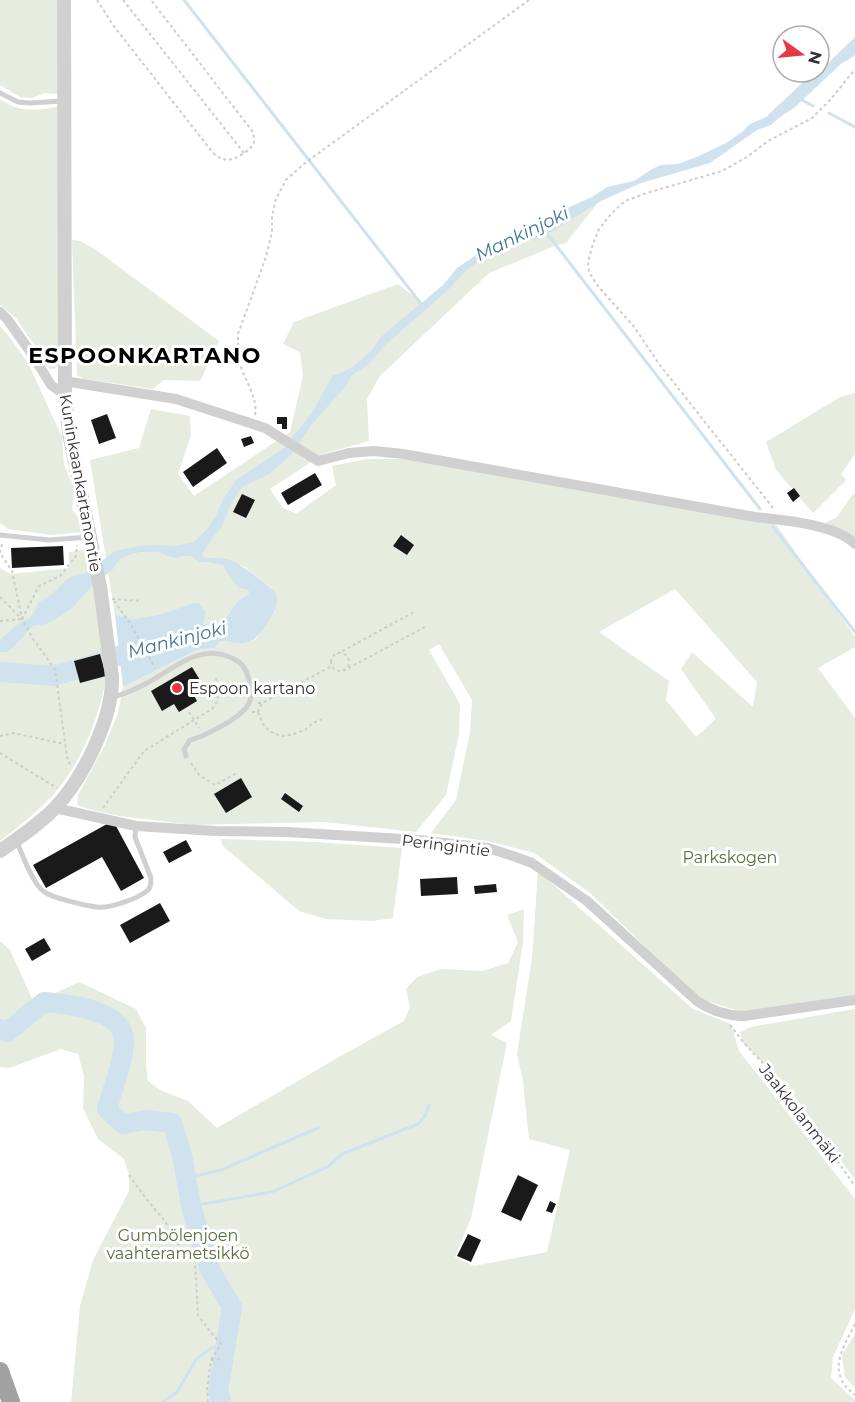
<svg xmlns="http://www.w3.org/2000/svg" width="855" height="1402" font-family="Montserrat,sans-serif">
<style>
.green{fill:#e6ecdf;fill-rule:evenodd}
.water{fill:#cfe2ee}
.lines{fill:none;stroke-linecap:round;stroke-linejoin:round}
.stream{stroke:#cfe2ee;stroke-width:3}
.river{stroke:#cfe2ee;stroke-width:20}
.building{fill:#1a1a1a}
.path{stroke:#cdcdcd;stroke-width:2;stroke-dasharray:3 3;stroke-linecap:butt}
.service{stroke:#d0d0d0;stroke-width:5}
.minor{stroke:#d0d0d0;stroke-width:10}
.tertiary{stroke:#d0d0d0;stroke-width:14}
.trunk{stroke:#a2a2a2;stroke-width:18}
.poi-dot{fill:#e63946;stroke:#fff;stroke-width:2}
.labels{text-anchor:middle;stroke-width:6;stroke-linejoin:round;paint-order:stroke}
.street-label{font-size:16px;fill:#333;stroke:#fff}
.poi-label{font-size:16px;fill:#333;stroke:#fff;text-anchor:start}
.park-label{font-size:16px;fill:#56703f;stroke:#fff}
.water-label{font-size:18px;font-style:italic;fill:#3f7597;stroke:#fff}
.district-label{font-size:22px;font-weight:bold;letter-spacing:1.5px;fill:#000;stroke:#fff}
</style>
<rect width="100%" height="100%" fill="#fff"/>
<path class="green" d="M 0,0 L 59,0 L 60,94 L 45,93 L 32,98 L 20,97 L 0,85 Z
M 0,99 C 18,113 39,111 60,106 L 58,366 L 55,369 L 50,369 L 16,318 L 0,305 Z
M 593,199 L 596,205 L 566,243 L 557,245 L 489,273 L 380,376 L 367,399 L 369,441 L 323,454 L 270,489 L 282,507 L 296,514 L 336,485 L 332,466 L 368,459 L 403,459 L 775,523 L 855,637 L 855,647 L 818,668 L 855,718 L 855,995 L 753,1015 L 699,999 L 590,893 L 534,853 L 487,841 L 431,833 L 456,800 L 470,732 L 472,700 L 439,644 L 429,650 L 460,704 L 459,734 L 446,795 L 416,832 L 325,822 L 193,825 L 120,816 L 92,810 L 77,805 L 78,795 L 105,745 L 118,713 L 123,687 L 197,650 L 214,648 L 221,641 L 247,643 L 255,640 L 275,611 L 272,588 L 243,566 L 223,562 L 225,570 L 238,588 L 248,590 L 249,593 C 244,597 237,601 234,606 C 225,618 222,631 203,624 L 206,613 L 162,614 L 134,619 L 115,615 L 90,460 L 139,448 L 151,409 L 190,416 L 191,435 L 178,474 L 194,496 L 290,432 L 303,376 L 300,352 L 283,344 L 294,322 L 398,284 L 423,304 L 485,253 ZM 675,589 L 757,682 L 753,707 L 692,652 L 681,669 L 716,719 L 696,737 L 666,700 L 669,681 L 599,632 Z
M 72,240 L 80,241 L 95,249 L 219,341 L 200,381 L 164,380 L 153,389 L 84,379 L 77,375 Z
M 0,326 L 8,335 L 28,363 L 40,389 L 62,437 L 64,465 L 76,493 L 73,501 L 72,510 L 83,521 L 85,532 L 51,535 L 8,529 L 0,523 Z
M 855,393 L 855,454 L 841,474 L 846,480 L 813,513 L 776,470 L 766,442 L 840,397 Z
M 853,494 L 855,495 L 855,537 L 824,523 L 836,518 Z
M 85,549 L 104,642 L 100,654 L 74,661 L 80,683 L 106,676 C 100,717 81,763 53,795 C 37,812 18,827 0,841 L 0,568 L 11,574 L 69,568 L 69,552 Z
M 221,839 L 315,842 L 402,848 L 393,918 L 372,921 L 326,919 L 299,911 L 223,846 Z
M 538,871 L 693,1009 L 731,1024 L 739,1051 L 855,1199 L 855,1309 L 833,1357 L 831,1378 L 855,1400 L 855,1402 L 71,1402 L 80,1306 L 93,1260 L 129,1191 L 129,1175 L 124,1159 L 98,1139 L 83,1108 L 84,1076 L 78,1054 L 61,1049 L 9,1068 L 0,1067 L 0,941 L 10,950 L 34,1003 L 79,982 L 136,1009 L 146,1028 L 146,1065 L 148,1081 L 160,1090 L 188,1101 L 217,1128 L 346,1053 L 404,1021 L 410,1007 L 406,989 L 417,977 L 441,969 L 482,971 L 508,963 L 518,942 L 507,915 L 524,909 L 523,942 L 511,1021 L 491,1035 L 507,1043 L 471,1218 L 455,1257 L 474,1266 L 547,1252 L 570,1150 L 529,1139 L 523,1081 L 517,1054 L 532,958 Z
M 855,1009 L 855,1180 L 785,1083 L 743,1043 L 740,1032 L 751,1027 Z
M 855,1334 L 855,1388 L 845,1377 L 842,1355 Z"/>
<path class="water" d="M 855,37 L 855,54 L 854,56 L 841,64 L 794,108 L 784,114 L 771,125 L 757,130 L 710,163 L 641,183 L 601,201 L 553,231 L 539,238 L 520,242 L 485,257 L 468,269 L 447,291 L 386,344 L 370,363 L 351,376 L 345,387 L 312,424 L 292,454 L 269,474 L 242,487 L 232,502 L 221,528 L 214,536 L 202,554 L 204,557 C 212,559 219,557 227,559 C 236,561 267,583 273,590 C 276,593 278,598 277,602 C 277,612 258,640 249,642 C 241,645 230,641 221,641 L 214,648 L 197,650 L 123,687 L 115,615 L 134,619 L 162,614 L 194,603 L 199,603 L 206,613 L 203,624 C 222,631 225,618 234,606 C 237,601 244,597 249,593 L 248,590 L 238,588 L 225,570 L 223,565 L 209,562 L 199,562 L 192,556 L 182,556 L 177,558 L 170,557 L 159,552 L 140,552 L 128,555 L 121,558 L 112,570 L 91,587 L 74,606 L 62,615 L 46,624 L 32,626 L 14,647 L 6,652 L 0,652 L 0,640 L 18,624 L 30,618 L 34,612 L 38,603 L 52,594 L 65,581 L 70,577 L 86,573 L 115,551 L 140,546 L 159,545 L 175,546 L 194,542 L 207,529 L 216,516 L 223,499 L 236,480 L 283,449 L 311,414 L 333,375 L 339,374 L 353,367 L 371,351 L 382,336 L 443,285 L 457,268 L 502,237 L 592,197 L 607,187 L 634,181 L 652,169 L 661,165 L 678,164 L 699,156 L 726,143 L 742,132 L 750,124 L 766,117 L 801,84 L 819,72 Z
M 41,668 L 50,669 L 50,672 L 25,676 L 0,675 L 0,671 L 27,671 Z"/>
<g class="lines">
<path class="stream" d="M 184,0 L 422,305
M 800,99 L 813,106
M 829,113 L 855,127
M 545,231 L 760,509
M 773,527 L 855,632
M 186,1178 L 221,1170 L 318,1128
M 191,1206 L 272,1192 L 329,1166 L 342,1154 L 418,1124 L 425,1116 L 429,1105
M 163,1402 L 177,1392 L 196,1360 L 208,1350 L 226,1341"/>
<path class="river" d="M 0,672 L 54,676 L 102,662 L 145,646
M 0,1029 L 7,1032 L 44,1002 C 67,1004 125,1009 124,1042 C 123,1064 113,1087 107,1109 L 123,1124 L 145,1120 L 172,1123 L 182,1155 L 191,1206 L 210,1270 L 232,1307 L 218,1391 L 221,1402"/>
</g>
<path class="building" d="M 107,414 L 116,438 L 99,444 L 91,420 Z
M 277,417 L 287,417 L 287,429 L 282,429 L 282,424 L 277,424 Z
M 251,436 L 254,443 L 244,447 L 241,439 Z
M 217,448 L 227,463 L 193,487 L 183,472 Z
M 315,473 L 322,485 L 288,505 L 281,493 Z
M 794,488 L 800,496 L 793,502 L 787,493 Z
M 242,494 L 255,500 L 246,518 L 233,512 Z
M 401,535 L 414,545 L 407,555 L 393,546 Z
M 63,546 L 64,565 L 12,568 L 11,548 Z
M 100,654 L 106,676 L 80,683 L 74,661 Z
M 192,667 L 203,685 L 192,692 L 197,701 L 179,712 L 174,704 L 162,711 L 151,691 Z
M 241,778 L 252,797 L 226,813 L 214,794 Z
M 285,793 L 303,806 L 299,812 L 281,799 Z
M 107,824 L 116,826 L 144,878 L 121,891 L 102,857 L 46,888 L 33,865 Z
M 186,840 L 192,851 L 169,863 L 163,852 Z
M 457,877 L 458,894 L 421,896 L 420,879 Z
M 496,884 L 497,892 L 475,894 L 474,886 Z
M 160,903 L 170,921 L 130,943 L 120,925 Z
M 44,938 L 51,950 L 32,961 L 25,949 Z
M 518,1175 L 538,1185 L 521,1221 L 501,1212 Z
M 550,1201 L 556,1204 L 552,1213 L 546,1211 Z
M 468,1234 L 481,1240 L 471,1262 L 457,1256 Z"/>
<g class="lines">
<path class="path" d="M 97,0 L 113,25 L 213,153 C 225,163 232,161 244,153 C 248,150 253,147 254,142 C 255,140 253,135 253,132 L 151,0
M 123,0 L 244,153
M 255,415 C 258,397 245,381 240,364 C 238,354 238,344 238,334 L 266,257 L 272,232 L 272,216 L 276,199 L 286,180 L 305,163 L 529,0
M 773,508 L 659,364 L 635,328 L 597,285 L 589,272 L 588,262 L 593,244 L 599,229 L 611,214 L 625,201 L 647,193 L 722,171 L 747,157 L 768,141 L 812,118 L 831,99 L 855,69
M 2,544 L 0,553 L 12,571 L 22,619 L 33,639 L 55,669 L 67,757 L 70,765
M 0,597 L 22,619
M 112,599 L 142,601
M 114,601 L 130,623 L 155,668
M 22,619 L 39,586 L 60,576 L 76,556 L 77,545
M 0,621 L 22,619
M331 662a9 9 0 1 1 18 0a9 9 0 1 1-18 0Z
M 337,654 L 416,611
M 343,671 L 425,627
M 258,703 L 262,703 L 332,666
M 189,712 L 199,728
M 252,712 L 258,712 L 262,703
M 258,712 L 263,724 L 269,731 L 281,736 L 291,735 L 305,730 L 313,723 L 322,719
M 0,736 L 13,733 L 65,744
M 0,753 L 57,788
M 191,763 L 199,775 L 215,785 L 237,773
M 103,808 L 144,751 L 212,709 C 221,699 218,689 216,677
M 730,1025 L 744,1043 L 784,1086 L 855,1186
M 129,1175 L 147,1200 L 165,1221 L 175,1241 L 195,1260 L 198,1315 L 209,1330 L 221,1344 L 211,1360
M 855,1324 C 842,1350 826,1373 855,1395
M 208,1402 L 207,1389 L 211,1360 L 220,1359"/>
<path class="service" d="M 0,93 L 18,102 L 30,103 L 63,101
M 0,535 L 49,540 L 89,537
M 113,697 C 125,694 136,689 147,683 C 172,670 197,645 227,656 C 237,660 244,664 247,674 C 251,682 253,697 248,705 C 241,717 215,730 202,736 C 199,737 193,739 189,741 C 189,742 185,748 184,749 L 186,756
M 17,842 C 22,854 33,884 43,891 C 52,898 83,905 96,907 C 108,909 138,899 148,890 C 151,887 151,883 151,878 L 135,837 L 136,826"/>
<path class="minor" d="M 0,312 L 7,319 L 32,354 L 51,385 L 65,395
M 64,381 L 176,399 L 265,428 L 318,461 L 349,453 L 374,451 L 403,454 L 755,517 C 782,520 835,524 855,544
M 55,808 L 136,826 L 215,831 L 287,832 L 419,840 L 488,848 L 516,857 L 532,863 L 587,901 L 697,1001 C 712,1011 726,1016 744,1016 L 855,1000"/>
<path class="tertiary" d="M 0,851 C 19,838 38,825 54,809 C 83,779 113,718 112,677 L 100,587 L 69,433 L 65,395 L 64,0"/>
<path class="trunk" d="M 0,1371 L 11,1402"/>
</g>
<circle class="poi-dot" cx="177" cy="688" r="6"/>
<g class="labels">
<g class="street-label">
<text transform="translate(81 483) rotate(80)" y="6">Kuninkaankartanontie</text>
<text transform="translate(446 845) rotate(7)" y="6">Peringintie</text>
<text transform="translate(800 1113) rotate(52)" y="6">Jaakkolanmäki</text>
</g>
<g class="poi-label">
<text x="189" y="694">Espoon kartano</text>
</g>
<g class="park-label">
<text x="730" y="863">Parkskogen</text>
<text x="178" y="1241">Gumbölenjoen<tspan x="178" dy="18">vaahterametsikkö</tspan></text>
</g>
<g class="water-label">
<text transform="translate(522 234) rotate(-26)" y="6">Mankinjoki</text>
<text transform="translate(177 640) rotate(-14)" y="6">Mankinjoki</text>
</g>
<g class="district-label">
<text x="145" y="363">ESPOONKARTANO</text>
</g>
</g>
<g transform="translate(801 54) rotate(105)"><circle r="28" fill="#ffffff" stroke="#adadad" stroke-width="1.5"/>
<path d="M0-4.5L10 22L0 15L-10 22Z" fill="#e63946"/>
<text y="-9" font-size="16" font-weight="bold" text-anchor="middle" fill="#333333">N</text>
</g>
</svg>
